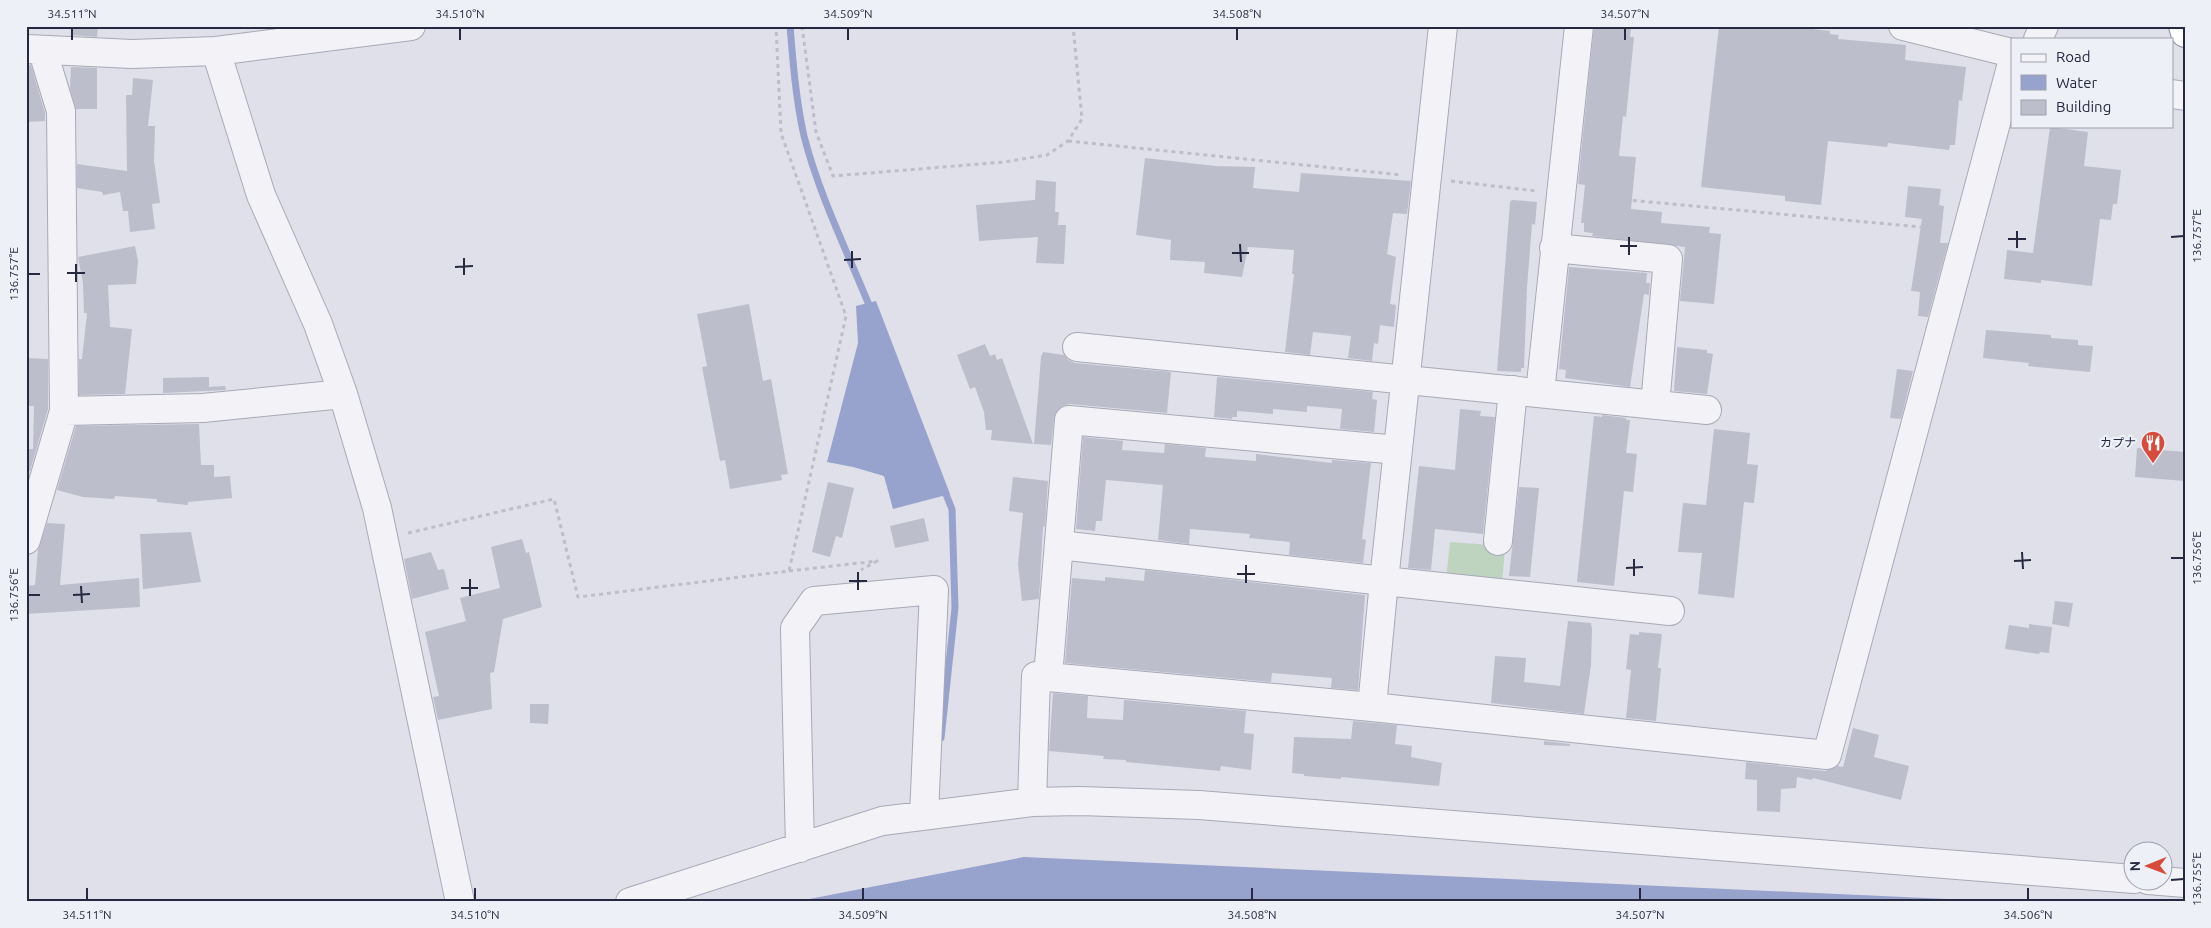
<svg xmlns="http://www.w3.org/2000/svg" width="2211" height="928" font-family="Ubuntu,'Noto Sans JP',sans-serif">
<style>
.green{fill:#bfd4bf}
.water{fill:#97a3cc}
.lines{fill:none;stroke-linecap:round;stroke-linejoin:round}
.stream{stroke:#97a3cc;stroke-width:7}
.building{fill:#bcbecc}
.minor-casing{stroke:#a8a9b7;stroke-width:30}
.highway-casing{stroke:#8589a1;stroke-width:30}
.path{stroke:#bdbec8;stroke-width:3;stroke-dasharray:4 4;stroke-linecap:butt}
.minor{stroke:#f2f2f7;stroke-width:28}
.highway{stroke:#fff;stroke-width:28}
.ticks{fill:none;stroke:#272941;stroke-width:2}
.labels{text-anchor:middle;stroke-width:4.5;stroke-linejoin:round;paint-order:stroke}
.poi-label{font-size:12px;fill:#272941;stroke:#eef0f7;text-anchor:end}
.neatline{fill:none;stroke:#272941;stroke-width:2}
.ticks-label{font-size:12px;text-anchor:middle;fill:#272941}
</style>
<rect width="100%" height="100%" fill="#dfe0e9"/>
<path class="green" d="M 1450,542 L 1505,546 L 1502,585 L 1446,579 Z"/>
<path class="water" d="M 876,301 L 950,494 L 893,509 L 884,476 L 853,467 L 827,462 L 858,343 L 856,306 Z
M 1024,857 L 2013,902 L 794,902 Z"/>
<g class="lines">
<path class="stream" d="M 790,26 C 793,63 796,100 804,136 C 819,195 848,253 871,310
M 941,738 L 955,608 L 952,509 L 943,487"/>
</g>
<path class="building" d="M 71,26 L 98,26 L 97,37 L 71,35 Z
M 1594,26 L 1631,28 L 1630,37 L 1634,37 L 1626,117 L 1623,116 L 1619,156 L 1636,157 L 1631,209 L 1662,212 L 1661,223 L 1710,227 L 1709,233 L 1721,234 L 1714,304 L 1680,301 L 1685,247 L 1592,236 L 1593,233 L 1584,232 L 1584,223 L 1581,223 L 1585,185 L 1578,184 Z
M 1719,26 L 1785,26 L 1830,31 L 1830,34 L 1839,35 L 1838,39 L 1906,45 L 1905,60 L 1966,67 L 1962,101 L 1959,100 L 1955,145 L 1950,145 L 1949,150 L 1888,143 L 1887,147 L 1828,141 L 1821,205 L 1785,201 L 1785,196 L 1701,187 Z
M 26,65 L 31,65 L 45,113 L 45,121 L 26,122 Z
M 71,67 L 97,68 L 97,109 L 76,109 L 70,88 Z
M 133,78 L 153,80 L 148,126 L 155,126 L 154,161 L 160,203 L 152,204 L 155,229 L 130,232 L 128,211 L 123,211 L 120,192 L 103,195 L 102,192 L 77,188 L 77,164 L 127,171 L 126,95 L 132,95 Z
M 2050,127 L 2088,132 L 2084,166 L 2121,170 L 2117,204 L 2113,204 L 2111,220 L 2100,219 L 2092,286 L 2041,280 L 2041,283 L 2004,279 L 2007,250 L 2033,253 Z
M 1145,158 L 1215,166 L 1255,167 L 1253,188 L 1299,192 L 1301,173 L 1411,181 L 1407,214 L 1393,213 L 1387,254 L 1396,257 L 1390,304 L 1396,305 L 1394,327 L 1380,325 L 1378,344 L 1374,343 L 1372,361 L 1348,358 L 1351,336 L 1313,332 L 1310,355 L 1285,352 L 1294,274 L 1292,274 L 1294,250 L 1248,247 L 1242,277 L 1204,273 L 1205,262 L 1170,260 L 1171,240 L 1136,235 Z
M 1036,180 L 1056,182 L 1055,212 L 1059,212 L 1058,225 L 1066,225 L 1064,264 L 1036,263 L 1038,237 L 979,241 L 976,205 L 1035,200 Z
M 1908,186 L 1941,189 L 1939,205 L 1944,206 L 1940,243 L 1948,243 L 1928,317 L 1918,316 L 1920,292 L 1911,291 L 1922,219 L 1905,217 Z
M 1512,200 L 1537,202 L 1535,225 L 1532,224 L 1527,287 L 1524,368 L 1521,368 L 1521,372 L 1497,371 L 1510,202 Z
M 135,246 L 138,261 L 136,284 L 108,285 L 110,327 L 132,329 L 125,394 L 79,395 L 79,359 L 82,359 L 87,313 L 84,313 L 83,283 L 78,257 Z
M 1569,267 L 1647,273 L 1646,283 L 1650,283 L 1649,295 L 1644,294 L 1630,387 L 1565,378 L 1566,370 L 1559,369 Z
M 749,304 L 763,381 L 771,379 L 788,474 L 781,475 L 782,480 L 730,489 L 725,460 L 720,461 L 702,367 L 707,366 L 697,314 Z
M 1986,330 L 2051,335 L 2051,338 L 2078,340 L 2078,345 L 2093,346 L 2090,372 L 2028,366 L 2029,363 L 1983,358 Z
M 985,344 L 990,356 L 995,354 L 997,360 L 1002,358 L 1033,444 L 991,440 L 992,430 L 986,430 L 984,412 L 975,387 L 970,389 L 957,355 Z
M 1677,347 L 1707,350 L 1707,353 L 1713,354 L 1707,394 L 1674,391 Z
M 1043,352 L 1064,355 L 1068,360 L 1075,363 L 1171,372 L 1167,413 L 1070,404 L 1063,406 L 1057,411 L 1054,418 L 1051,445 L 1034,444 L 1041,357 Z
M 26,358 L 48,359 L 48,409 L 30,471 L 26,471 L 26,449 L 33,449 L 34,406 L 26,406 Z
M 1897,369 L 1913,371 L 1901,419 L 1890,418 Z
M 209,377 L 209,387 L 225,386 L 226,390 L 163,393 L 163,378 Z
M 1217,377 L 1373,392 L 1372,399 L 1377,400 L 1374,432 L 1340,429 L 1342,409 L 1307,406 L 1307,412 L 1273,409 L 1273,414 L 1237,411 L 1237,417 L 1232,417 L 1232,419 L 1214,417 Z
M 1460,409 L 1481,411 L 1480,416 L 1495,417 L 1483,534 L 1435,529 L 1431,570 L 1408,568 L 1419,466 L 1455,470 Z
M 1602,415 L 1626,418 L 1626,420 L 1630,420 L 1626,453 L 1637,454 L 1633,492 L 1624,491 L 1614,586 L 1577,582 L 1594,416 L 1602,417 Z
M 199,424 L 201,465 L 214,465 L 214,477 L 230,476 L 232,498 L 188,502 L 188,505 L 157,502 L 157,499 L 115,496 L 114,499 L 83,497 L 57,490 L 76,426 Z
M 1714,429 L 1750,433 L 1747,464 L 1758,465 L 1754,503 L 1744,502 L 1734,598 L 1698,594 L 1702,553 L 1678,552 L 1683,503 L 1706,505 Z
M 1083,437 L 1123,441 L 1122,450 L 1164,453 L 1165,444 L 1206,448 L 1205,457 L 1256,461 L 1256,454 L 1332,463 L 1332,460 L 1371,463 L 1362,539 L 1366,540 L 1363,563 L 1289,555 L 1290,542 L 1249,538 L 1250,534 L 1190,529 L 1189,544 L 1158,540 L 1163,485 L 1106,480 L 1102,521 L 1096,521 L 1095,531 L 1076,529 Z
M 2137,448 L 2185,452 L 2185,481 L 2135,477 Z
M 1013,477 L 1048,481 L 1045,527 L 1043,526 L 1039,599 L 1022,601 L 1018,564 L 1023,513 L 1009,511 Z
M 828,482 L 854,488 L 842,538 L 836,536 L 830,557 L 812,552 Z
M 1519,487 L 1539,488 L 1530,577 L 1509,576 Z
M 924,518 L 929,541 L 895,548 L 890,526 Z
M 47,523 L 65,524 L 60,585 L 139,578 L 140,607 L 26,614 L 26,586 L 35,585 L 38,550 Z
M 191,532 L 201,582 L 143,589 L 140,534 Z
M 522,539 L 526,553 L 529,552 L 542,607 L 503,619 L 494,672 L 490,673 L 492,709 L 438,720 L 433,697 L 439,696 L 425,632 L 466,621 L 460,598 L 500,588 L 491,547 Z
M 431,552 L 438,570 L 444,569 L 449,589 L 412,599 L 404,559 Z
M 1145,570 L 1365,595 L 1358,690 L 1331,688 L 1332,678 L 1272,673 L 1271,682 L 1065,663 L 1072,578 L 1105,581 L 1105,577 L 1144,581 Z
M 2055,601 L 2073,603 L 2069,627 L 2052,624 Z
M 1568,621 L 1591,623 L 1592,629 L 1591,665 L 1584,714 L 1491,703 L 1495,656 L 1526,658 L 1524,682 L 1560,686 Z
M 2029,624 L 2052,627 L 2049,653 L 2040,652 L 2039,654 L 2005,649 L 2009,625 L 2029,628 Z
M 1639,632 L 1662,634 L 1658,668 L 1661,668 L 1656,721 L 1626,718 L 1631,670 L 1626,669 L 1630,634 L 1639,635 Z
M 1053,693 L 1088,696 L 1087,718 L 1123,720 L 1124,700 L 1246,711 L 1244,733 L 1254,734 L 1251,770 L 1221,766 L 1220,771 L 1126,762 L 1126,760 L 1103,759 L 1104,756 L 1049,751 Z
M 530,704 L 549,704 L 548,724 L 530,723 Z
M 1353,721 L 1397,725 L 1395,744 L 1412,746 L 1411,757 L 1442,763 L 1439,786 L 1341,777 L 1341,779 L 1304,776 L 1304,774 L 1292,773 L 1294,737 L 1351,739 Z
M 1853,728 L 1879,735 L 1874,757 L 1909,766 L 1901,800 L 1813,778 L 1812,780 L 1797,777 L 1796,788 L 1781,789 L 1780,812 L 1757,811 L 1757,780 L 1745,779 L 1746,762 L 1825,771 L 1837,766 L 1843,767 Z
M 1544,741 L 1570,744 L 1570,746 L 1544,745 Z"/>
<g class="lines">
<defs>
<path id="minor" d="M 1903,26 L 2012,53
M 2038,39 L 2044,26
M 27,49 L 132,54 L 216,51 L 411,26
M 216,51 L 261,195 L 318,324 L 343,394 L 377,508 L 460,902
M 2172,94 L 2185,96
M 1554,248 L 1668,259 L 1655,405
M 1077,347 L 1707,410
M 1540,393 L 1579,26
M 64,411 L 203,408 L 343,394
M 26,540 L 64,411 L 61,111 L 43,52
M 1498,541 L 1513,390
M 1059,545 L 1384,581 L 1443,26
M 1048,677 L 1372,707 L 1384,581 L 1670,611
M 1372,707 L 1827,755 L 2012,63
M 1032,802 L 1036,676 L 1048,677 L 1069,420 L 1398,450
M 800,848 L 795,628 L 814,601 L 934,590 L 924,815
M 2148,880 L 2185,883
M 630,902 L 882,821 L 1032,802 L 1080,801 L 1199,805 L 2134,879"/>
<path id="highway" d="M 2183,26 L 2185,33"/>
</defs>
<use href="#minor" class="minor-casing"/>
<use href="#highway" class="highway-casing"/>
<path class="path" d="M 802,26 L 816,132 L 833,176 L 1004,162 L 1047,155 L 1068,141 L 1082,119 L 1073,26
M 1068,141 L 1402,175
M 1451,181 L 1536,191
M 1585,196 L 1942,229
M 408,533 L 554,499 L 578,597 L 789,571 L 846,316 L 781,133 L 776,26
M 789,571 L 877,561 L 861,570"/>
<use href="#minor" class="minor"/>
<use href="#highway" class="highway"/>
</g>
<path class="ticks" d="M 72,28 L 72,40M 460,28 L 460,40M 848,28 L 848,40M 1237,28 L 1237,40M 1625,28 L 1625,40M 2017,231 L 2017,248M 1629,237 L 1629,255M 2171,237 L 2184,236M 2008,239 L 2026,239M 1240,244 L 1241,262M 1620,246 L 1637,246M 852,251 L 852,268M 1232,253 L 1249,253M 464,258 L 464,275M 844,260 L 861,259M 76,264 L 76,282M 455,267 L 473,266M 67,273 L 85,273M 28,274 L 40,274M 2022,552 L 2023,569M 2171,558 L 2184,558M 1634,559 L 1634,576M 2014,561 L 2031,560M 1246,565 L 1246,583M 1626,568 L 1643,567M 858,572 L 858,590M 1237,574 L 1255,574M 470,579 L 470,596M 849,581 L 867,581M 81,586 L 82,603M 461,588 L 478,588M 28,595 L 40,595M 73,595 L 90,594M 2171,880 L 2184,879M 87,888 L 87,900M 475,888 L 475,900M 863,888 L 863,900M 1252,888 L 1252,900M 1640,888 L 1640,900M 2028,888 L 2028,900"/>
<defs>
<symbol id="restaurant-pin" viewBox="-11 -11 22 30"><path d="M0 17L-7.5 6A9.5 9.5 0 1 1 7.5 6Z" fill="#d84b3a" stroke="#eef0f7"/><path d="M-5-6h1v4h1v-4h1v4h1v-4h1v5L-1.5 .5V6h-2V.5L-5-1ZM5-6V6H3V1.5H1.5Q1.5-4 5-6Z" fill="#fff"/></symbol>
</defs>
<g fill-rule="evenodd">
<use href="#restaurant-pin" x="2139" y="429" width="28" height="38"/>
</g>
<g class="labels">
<g class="poi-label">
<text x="2136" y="447">カプナ</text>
</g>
</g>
<rect width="2211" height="928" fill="none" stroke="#eef0f7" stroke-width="55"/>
<rect x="2011" y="38" width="162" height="90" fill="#eef0f7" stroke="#9ea0ae"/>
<rect x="2021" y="54" width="25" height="8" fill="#f2f2f7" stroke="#9ea0ae"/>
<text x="2056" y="62" font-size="15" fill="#272941">Road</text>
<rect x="2021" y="75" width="25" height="15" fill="#97a3cc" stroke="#9ea0ae"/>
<text x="2056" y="88" font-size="15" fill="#272941">Water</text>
<rect x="2021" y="100" width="25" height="15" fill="#bcbecc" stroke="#9ea0ae"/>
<text x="2056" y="112" font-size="15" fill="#272941">Building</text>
<g transform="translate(2148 866) rotate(269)"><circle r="24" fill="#eef0f7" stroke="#9ea0ae"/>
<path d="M0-4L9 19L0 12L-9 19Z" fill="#d84b3a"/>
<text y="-8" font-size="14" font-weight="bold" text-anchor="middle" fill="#272941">N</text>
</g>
<rect x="28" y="28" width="2156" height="872" class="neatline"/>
<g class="ticks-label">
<text x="72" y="18">34.511°N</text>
<text x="460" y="18">34.510°N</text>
<text x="848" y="18">34.509°N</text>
<text x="1237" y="18">34.508°N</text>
<text x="1625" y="18">34.507°N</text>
<text transform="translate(2197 236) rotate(-90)" y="4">136.757°E</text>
<text transform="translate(14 274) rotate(-90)" y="4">136.757°E</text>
<text transform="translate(2197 558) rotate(-90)" y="4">136.756°E</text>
<text transform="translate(14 595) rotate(-90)" y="4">136.756°E</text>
<text transform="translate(2197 879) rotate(-90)" y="4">136.755°E</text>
<text x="87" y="919">34.511°N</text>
<text x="475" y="919">34.510°N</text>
<text x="863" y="919">34.509°N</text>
<text x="1252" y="919">34.508°N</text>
<text x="1640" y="919">34.507°N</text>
<text x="2028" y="919">34.506°N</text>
</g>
</svg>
